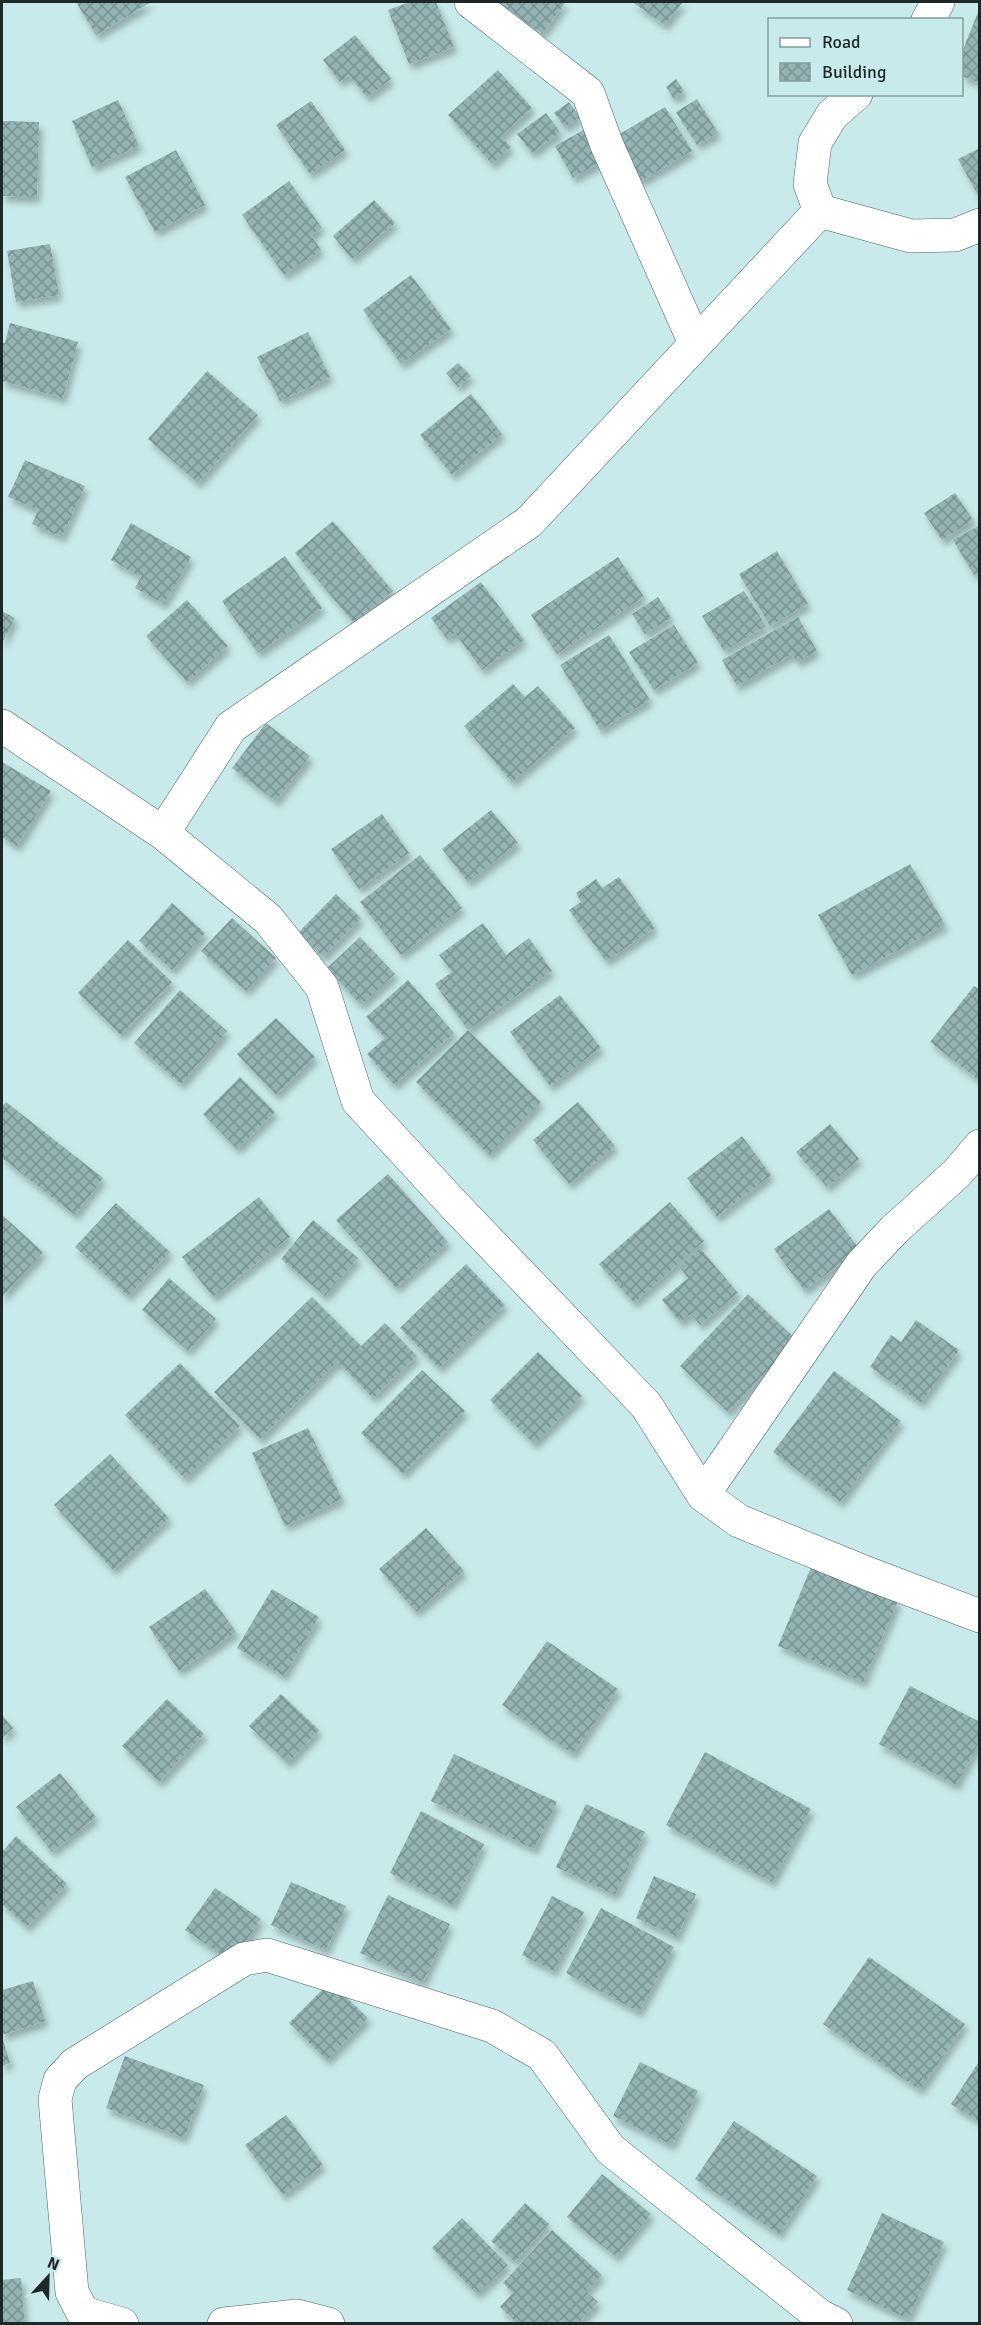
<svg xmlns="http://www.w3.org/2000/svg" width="981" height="2325" font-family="Signika,sans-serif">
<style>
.building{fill:url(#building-cross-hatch);filter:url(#shadow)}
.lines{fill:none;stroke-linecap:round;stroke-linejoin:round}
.minor-casing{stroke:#486565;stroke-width:34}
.minor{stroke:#fff;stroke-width:33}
</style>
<defs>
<pattern id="building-cross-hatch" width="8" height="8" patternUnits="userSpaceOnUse" patternTransform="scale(1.5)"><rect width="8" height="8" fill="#94b3b3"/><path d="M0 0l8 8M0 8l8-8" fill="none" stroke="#789292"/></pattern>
<filter id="shadow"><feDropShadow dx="3.5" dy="6" stdDeviation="3" flood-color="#0004"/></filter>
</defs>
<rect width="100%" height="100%" fill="#c9eaea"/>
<path class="building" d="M 76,2 L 151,2 L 96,35 Z
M 410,2 L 436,2 L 454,47 L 409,64 L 388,10 Z
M 497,2 L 566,2 L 542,34 Z
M 632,2 L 683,2 L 665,25 Z
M 980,7 L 980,83 L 962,76 L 962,52 Z
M 355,35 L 391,79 L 367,97 L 349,75 L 340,82 L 323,60 Z
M 498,70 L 532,108 L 501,136 L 511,147 L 492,164 L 448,115 Z
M 676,79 L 684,91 L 674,99 L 666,87 Z
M 697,99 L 718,133 L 697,145 L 676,112 Z
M 118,100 L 139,146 L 92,167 L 72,121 Z
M 311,101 L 345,150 L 310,174 L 276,125 Z
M 569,102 L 580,117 L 565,127 L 554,113 Z
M 665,107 L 692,151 L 639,182 L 613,138 Z
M 546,113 L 560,132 L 532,153 L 517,134 Z
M 2,121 L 39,122 L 37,197 L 2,196 Z
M 585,129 L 604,160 L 573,178 L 555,146 Z
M 980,148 L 980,199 L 958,159 Z
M 176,150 L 205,205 L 155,232 L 125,177 Z
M 289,181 L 322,228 L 311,235 L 321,250 L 284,275 L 242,215 Z
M 374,200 L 395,223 L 352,259 L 333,236 Z
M 50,244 L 59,295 L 16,302 L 7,251 Z
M 411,275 L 451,329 L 401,364 L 363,310 Z
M 10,323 L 78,342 L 63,398 L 2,381 L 2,342 L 5,343 Z
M 308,332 L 330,377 L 280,401 L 257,357 Z
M 458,363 L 471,376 L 458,387 L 446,373 Z
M 207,371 L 258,415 L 198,483 L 148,439 Z
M 471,394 L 502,434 L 452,475 L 420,435 Z
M 25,460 L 85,486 L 62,537 L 32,524 L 38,510 L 8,497 Z
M 955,493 L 973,520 L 942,540 L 924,513 Z
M 333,521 L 393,591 L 354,623 L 295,553 Z
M 131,523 L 191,557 L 164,604 L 135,588 L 141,577 L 111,560 Z
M 980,525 L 980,572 L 974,575 L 953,540 Z
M 777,551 L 808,604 L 770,626 L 739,574 Z
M 285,556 L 322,608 L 258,653 L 222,601 Z
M 618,557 L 644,597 L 557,654 L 531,615 Z
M 481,582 L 524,640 L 482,670 L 455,633 L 447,639 L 431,618 Z
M 744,591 L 766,626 L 724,651 L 702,616 Z
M 658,597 L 671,618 L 645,634 L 632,614 Z
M 187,600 L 228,646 L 187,682 L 146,636 Z
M 2,611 L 15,618 L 2,643 Z
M 798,617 L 817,651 L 797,662 L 792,654 L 737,686 L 722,660 Z
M 674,625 L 698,663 L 654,690 L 629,652 Z
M 609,635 L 650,700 L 600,730 L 560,665 Z
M 513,684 L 525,697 L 538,686 L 575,728 L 512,782 L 464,726 Z
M 266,723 L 310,756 L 276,801 L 232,768 Z
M 2,762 L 51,791 L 17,846 L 2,837 Z
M 491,810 L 518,843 L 468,882 L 442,849 Z
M 382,814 L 409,853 L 359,889 L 331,849 Z
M 420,855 L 462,908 L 401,955 L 360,902 Z
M 910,864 L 945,925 L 852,975 L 818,915 Z
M 619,877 L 655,928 L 606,961 L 569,910 L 581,902 L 576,893 L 596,879 L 602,888 Z
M 336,894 L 361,918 L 323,957 L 298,933 Z
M 172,903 L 205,933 L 172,970 L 139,941 Z
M 232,918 L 276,958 L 246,991 L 201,951 Z
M 483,923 L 506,955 L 529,938 L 552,971 L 468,1030 L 435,984 L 452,972 L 439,955 Z
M 360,937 L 395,974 L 361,1005 L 327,968 Z
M 128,940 L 172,982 L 121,1035 L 78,993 Z
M 408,980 L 454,1033 L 394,1085 L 367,1054 L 385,1038 L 366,1017 Z
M 974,986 L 980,990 L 980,1081 L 930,1042 Z
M 180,990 L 227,1031 L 181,1084 L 134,1043 Z
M 560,995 L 601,1048 L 550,1086 L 510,1032 Z
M 276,1018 L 315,1057 L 276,1095 L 237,1054 Z
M 468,1030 L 541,1102 L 489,1155 L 416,1082 Z
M 240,1077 L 275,1112 L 237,1149 L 203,1114 Z
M 6,1102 L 103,1178 L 75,1215 L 2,1158 L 2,1107 Z
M 578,1102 L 615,1146 L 569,1184 L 533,1140 Z
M 830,1124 L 859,1159 L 827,1187 L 796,1152 Z
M 742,1136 L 771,1175 L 717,1217 L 687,1178 Z
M 388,1174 L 448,1242 L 396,1288 L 336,1220 Z
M 259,1197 L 290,1237 L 213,1297 L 182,1257 Z
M 670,1202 L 704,1241 L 634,1303 L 599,1264 Z
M 116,1203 L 170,1252 L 128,1296 L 75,1247 Z
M 829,1209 L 860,1250 L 804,1290 L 774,1249 Z
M 2,1215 L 43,1252 L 2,1297 Z
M 313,1220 L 358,1258 L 325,1296 L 281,1259 Z
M 700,1248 L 738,1293 L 700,1325 L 691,1314 L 680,1322 L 662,1300 L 688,1278 L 679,1266 Z
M 466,1264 L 505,1305 L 439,1368 L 400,1328 Z
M 169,1278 L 216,1319 L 188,1351 L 142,1310 Z
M 748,1294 L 797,1340 L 728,1412 L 680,1366 Z
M 312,1297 L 361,1346 L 385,1323 L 417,1356 L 373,1398 L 338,1362 L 260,1439 L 214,1392 Z
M 916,1320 L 959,1350 L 921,1403 L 870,1367 L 891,1335 L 901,1342 Z
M 538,1352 L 582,1396 L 534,1444 L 490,1400 Z
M 180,1363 L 240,1426 L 185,1479 L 125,1415 Z
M 422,1370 L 465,1411 L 403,1474 L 361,1433 Z
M 834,1371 L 901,1421 L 840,1502 L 773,1452 Z
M 308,1428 L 342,1499 L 285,1526 L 252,1453 Z
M 110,1454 L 169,1518 L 113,1570 L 54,1505 Z
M 426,1528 L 464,1571 L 416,1612 L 379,1569 Z
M 812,1565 L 898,1601 L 863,1682 L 778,1646 Z
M 205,1589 L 236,1632 L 179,1671 L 149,1627 Z
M 272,1589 L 319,1617 L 284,1676 L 237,1648 Z
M 547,1641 L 618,1689 L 573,1754 L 502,1705 Z
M 910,1686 L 980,1722 L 980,1741 L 956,1785 L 879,1744 Z
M 281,1694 L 319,1730 L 288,1763 L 249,1726 Z
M 167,1699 L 204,1734 L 159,1782 L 122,1746 Z
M 2,1715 L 13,1728 L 2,1738 Z
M 705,1752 L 811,1809 L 772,1882 L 666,1825 Z
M 454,1754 L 557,1802 L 534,1849 L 431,1801 Z
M 60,1773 L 96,1817 L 52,1852 L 16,1807 Z
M 586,1804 L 645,1832 L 615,1895 L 556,1867 Z
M 421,1811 L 484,1844 L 453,1905 L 390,1873 Z
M 16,1836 L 67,1884 L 27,1927 L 2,1904 L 2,1852 Z
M 654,1876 L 696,1894 L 677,1937 L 636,1918 Z
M 291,1882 L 346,1906 L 326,1950 L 271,1925 Z
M 215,1888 L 261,1919 L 232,1962 L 185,1930 Z
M 388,1895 L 450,1924 L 423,1982 L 360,1953 Z
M 552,1896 L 584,1912 L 554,1971 L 522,1955 Z
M 601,1908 L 674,1947 L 639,2012 L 566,1973 Z
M 869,1957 L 965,2024 L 920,2090 L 823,2024 Z
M 33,1981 L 45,2021 L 2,2035 L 2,1990 Z
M 330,1982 L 368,2018 L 327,2060 L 289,2023 Z
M 2,2036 L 10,2063 L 2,2066 Z
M 125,2056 L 204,2085 L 184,2138 L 106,2108 Z
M 980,2060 L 980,2122 L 951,2104 Z
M 640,2062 L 698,2091 L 672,2145 L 613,2116 Z
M 286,2115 L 323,2165 L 283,2195 L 245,2145 Z
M 734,2121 L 817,2176 L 779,2234 L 695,2179 Z
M 602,2174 L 651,2214 L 616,2257 L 567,2217 Z
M 525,2203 L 549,2224 L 515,2262 L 491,2241 Z
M 882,2213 L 944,2242 L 908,2319 L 847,2290 Z
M 462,2218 L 508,2265 L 477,2294 L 432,2248 Z
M 552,2230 L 602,2275 L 586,2291 L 598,2302 L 578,2324 L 564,2324 L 560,2320 L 557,2324 L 518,2324 L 500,2307 L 513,2293 L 503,2283 Z
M 21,2278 L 25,2324 L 2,2324 L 2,2280 Z"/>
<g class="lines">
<defs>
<path id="minor" d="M 471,2 L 588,93 L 606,143 L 695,343
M 928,20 L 938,2
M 820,211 L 911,236 L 955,235 L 980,225
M 820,211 L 810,184 L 815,143 L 832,115 L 856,94
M 2,726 L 163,833 L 268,919 L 322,987 L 358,1101 L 455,1206 L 646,1405 L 703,1495 L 739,1521 L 869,1574 L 980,1616
M 163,833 L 231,727 L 529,522 L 820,211
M 703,1495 L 861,1265 L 894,1230 L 957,1173 L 980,1146
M 122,2324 L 83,2313 L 72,2292 L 55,2099 L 60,2080 L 75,2064 L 244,1959 L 267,1955 L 492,2026 L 542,2055 L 610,2149 L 820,2316 L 836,2324
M 224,2324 L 297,2316 L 328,2324"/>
</defs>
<use href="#minor" class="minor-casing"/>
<use href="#minor" class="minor"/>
</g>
<rect width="981" height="2325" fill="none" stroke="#1d2929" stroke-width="6"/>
<rect x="768" y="18" width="195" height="78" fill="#c9eaea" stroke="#849d9d" stroke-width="1.5"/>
<rect x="780" y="38" width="30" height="9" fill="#ffffff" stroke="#849d9d" stroke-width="1.5"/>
<text x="822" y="48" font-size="18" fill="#1d2929">Road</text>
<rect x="780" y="63" width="30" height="18" fill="url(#building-cross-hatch)" stroke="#849d9d" stroke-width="1.5"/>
<text x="822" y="78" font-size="18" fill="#1d2929">Building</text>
<g transform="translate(48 2277) rotate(22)" stroke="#c9eaea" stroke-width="4.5" paint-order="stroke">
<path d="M0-4.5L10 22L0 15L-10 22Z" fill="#1d2929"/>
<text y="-9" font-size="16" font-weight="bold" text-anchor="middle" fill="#1d2929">N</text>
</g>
</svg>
